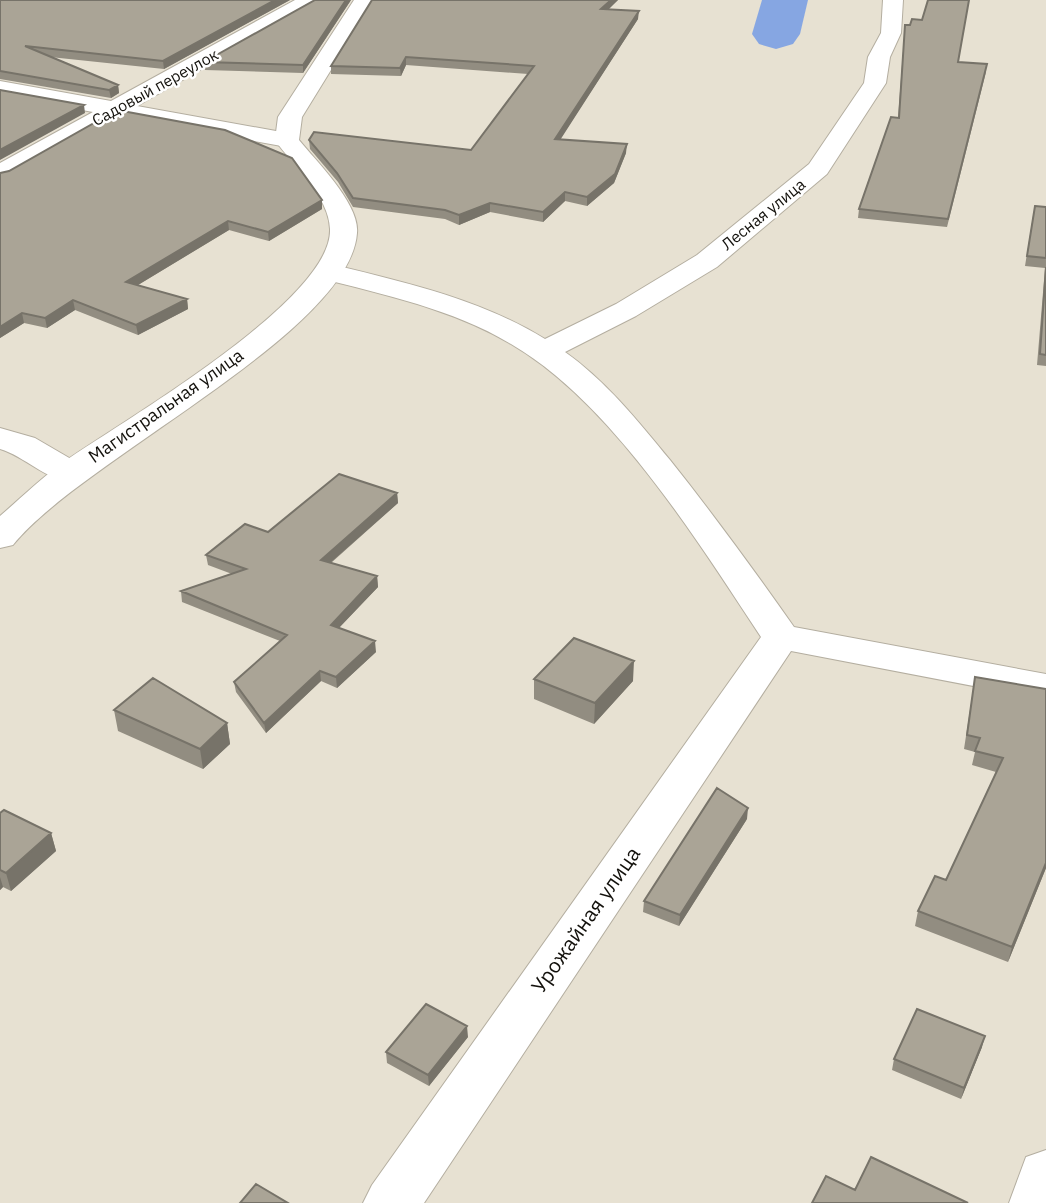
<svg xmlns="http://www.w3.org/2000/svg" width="1046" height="1203" font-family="'IBM Plex Sans',sans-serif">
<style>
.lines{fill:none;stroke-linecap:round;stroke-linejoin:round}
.river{fill:#86a6e2;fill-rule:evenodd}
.minor-casing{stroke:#b4aea0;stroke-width:2}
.tertiary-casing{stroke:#b4aea0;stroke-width:2}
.minor{fill:#fff;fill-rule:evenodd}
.tertiary{fill:#fff;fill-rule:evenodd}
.wall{fill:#928d81}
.shaded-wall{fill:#777369}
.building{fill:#aaa496;stroke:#777369;stroke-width:2}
.labels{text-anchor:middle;stroke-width:5;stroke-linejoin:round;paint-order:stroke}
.far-street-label{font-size:16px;fill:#13110c;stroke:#fff}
.street-label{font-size:18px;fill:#13110c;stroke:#fff}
.near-street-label{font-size:21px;fill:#13110c;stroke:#fff}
</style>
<rect width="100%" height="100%" fill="#e7e1d2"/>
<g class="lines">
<path class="river" d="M 762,0 L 808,0 L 800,34 L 793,44 L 776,49 L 759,44 L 752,34 Z"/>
<defs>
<path id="minor" d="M 295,0 L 319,0 L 316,4 L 137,106 L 287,133 L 295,135 L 299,140 L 295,145 L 287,147 L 118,116 L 9,178 L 0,181 L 0,163 L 93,112 L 0,95 L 0,81 L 111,101 Z
M 883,0 L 903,0 L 901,33 L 890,57 L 886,83 L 827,174 L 717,267 L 636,316 L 565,352 C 606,381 638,421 670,460 C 713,514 754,570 794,627 L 1046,674 L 1046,700 L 791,651 L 424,1203 L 363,1203 L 372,1185 L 761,637 C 697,540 611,402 511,344 C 453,309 384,295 320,278 L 316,272 L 320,266 L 330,264 C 404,282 480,299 545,339 L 616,304 L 697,255 L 809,164 L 864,83 L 868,57 L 881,33 Z
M 0,428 L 35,438 L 83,466 L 88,473 L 83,480 C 52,488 28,457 0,449 Z
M 1046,1150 L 1046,1203 L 1009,1203 L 1026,1157 Z"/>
<path id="tertiary" d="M 354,0 L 374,0 L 302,117 L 299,140 C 316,161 360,204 357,233 C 350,333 81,460 13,545 L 0,548 L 0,516 C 20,499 39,480 61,464 C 117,424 333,301 330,229 C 329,196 293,166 275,140 L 278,117 Z"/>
</defs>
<use href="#minor" class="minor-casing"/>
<use href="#tertiary" class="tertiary-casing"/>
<use href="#minor" class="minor"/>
<use href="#tertiary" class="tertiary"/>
</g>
<path class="wall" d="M 0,0 L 290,0 L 164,69 L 50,57 L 118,85 L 119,93 L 111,98 L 0,79 Z
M 315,0 L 351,0 L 303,73 L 205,70 L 204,62 Z
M 372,0 L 618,0 L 608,9 L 638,19 L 560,139 L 626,153 L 614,183 L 587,206 L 565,201 L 543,222 L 490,212 L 459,225 L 445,219 L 353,207 L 338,182 L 310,149 L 309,140 L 471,150 L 528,74 L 406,65 L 401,76 L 331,74 L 331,66 Z
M 905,25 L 910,25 L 958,62 L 986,72 L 947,227 L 858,218 L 859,209 L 898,118 Z
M 0,173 L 322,200 L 322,209 L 269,241 L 229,230 L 138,285 L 187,299 L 188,309 L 138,335 L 75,310 L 47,328 L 24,323 L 0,338 Z
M 1046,207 L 1046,366 L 1037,365 L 1045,268 L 1025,266 L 1033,216 Z
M 397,493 L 398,503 L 331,563 L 377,576 L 378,587 L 339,628 L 376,652 L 337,688 L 321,681 L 266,733 L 236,692 L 234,682 L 280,641 L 182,602 L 181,591 L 232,574 L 208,565 L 206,555 L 268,532 Z
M 975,677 L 1046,868 L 1008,962 L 915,926 L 918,911 L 946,880 L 996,772 L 972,765 L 975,752 L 964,749 Z
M 534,679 L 633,681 L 594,724 L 534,699 Z
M 114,710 L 227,723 L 230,744 L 203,769 L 118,731 Z
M 0,813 L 51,833 L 56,851 L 11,891 L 3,887 L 0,890 Z
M 747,819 L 679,926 L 643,912 L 644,901 Z
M 468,1037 L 429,1086 L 387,1063 L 386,1052 Z
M 982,1047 L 961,1099 L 892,1070 L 894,1059 Z"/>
<path class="shaded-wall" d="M 275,0 L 290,0 L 164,69 L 163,61 Z
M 346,0 L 351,0 L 303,73 L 303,65 Z
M 611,0 L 618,0 L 601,17 L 601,9 Z
M 639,11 L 638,19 L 555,148 L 555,139 Z
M 406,57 L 406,65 L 401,76 L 400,68 Z
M 118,85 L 119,93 L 111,98 L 109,90 Z
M 84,105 L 85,113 L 0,160 L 0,150 Z
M 627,144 L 626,153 L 614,183 L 587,206 L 587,197 Z
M 565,192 L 565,201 L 543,222 L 543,212 Z
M 322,200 L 322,209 L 269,241 L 268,232 Z
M 490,203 L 490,212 L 459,225 L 459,215 Z
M 228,221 L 229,230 L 128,291 L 126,282 Z
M 187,299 L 188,309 L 138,335 L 136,325 Z
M 73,300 L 75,310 L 47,328 L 45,318 Z
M 22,313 L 24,323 L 0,338 L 0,327 Z
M 397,493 L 398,503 L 322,570 L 321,560 Z
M 377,576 L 378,587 L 332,635 L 331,625 Z
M 375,641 L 376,652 L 337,688 L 336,677 Z
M 634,661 L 633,681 L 594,724 L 595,703 Z
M 320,671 L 321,681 L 266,733 L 264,723 Z
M 227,723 L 230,744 L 203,769 L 200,749 Z
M 748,808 L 747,819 L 679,926 L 680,915 Z
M 51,833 L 56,851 L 11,891 L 6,873 Z
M 1046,863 L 1046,868 L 1008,962 L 1012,947 Z
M 0,877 L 3,887 L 0,890 Z
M 467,1026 L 468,1037 L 429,1086 L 428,1075 Z
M 985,1036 L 982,1047 L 961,1099 L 964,1088 Z"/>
<path class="building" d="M 0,0 L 275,0 L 163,61 L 25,46 L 118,85 L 109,90 L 0,71 Z
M 315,0 L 346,0 L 303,65 L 204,62 Z
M 372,0 L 611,0 L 601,9 L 639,11 L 555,139 L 627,144 L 615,174 L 587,197 L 565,192 L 543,212 L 490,203 L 459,215 L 445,210 L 353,198 L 337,173 L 309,140 L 314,132 L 471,150 L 534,66 L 406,57 L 400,68 L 331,66 Z
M 928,0 L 969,0 L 958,62 L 987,64 L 948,219 L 859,209 L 891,117 L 899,118 L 905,25 L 910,25 L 912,19 L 922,20 Z
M 0,90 L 84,105 L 0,150 Z
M 117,110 L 225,130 L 292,158 L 322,200 L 268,232 L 228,221 L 126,282 L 187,299 L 136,325 L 73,300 L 45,318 L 22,313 L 0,327 L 0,173 L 9,171 Z
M 1035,206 L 1046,207 L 1046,258 L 1027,256 Z
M 1046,267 L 1046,355 L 1040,354 Z
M 339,474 L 397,493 L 321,560 L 377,576 L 331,625 L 375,641 L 336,677 L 320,671 L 264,723 L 234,682 L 287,635 L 181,591 L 246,569 L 206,555 L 245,524 L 268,532 Z
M 574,638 L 634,661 L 595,703 L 534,679 Z
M 975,677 L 1046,689 L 1046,863 L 1012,947 L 918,911 L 935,876 L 946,880 L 1003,758 L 975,751 L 980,738 L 967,735 Z
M 153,678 L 227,723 L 200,749 L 114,710 Z
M 717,788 L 748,808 L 680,915 L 644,901 Z
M 4,810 L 51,833 L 6,873 L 0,870 L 0,813 Z
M 426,1004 L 467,1026 L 428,1075 L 386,1052 Z
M 917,1009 L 985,1036 L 964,1088 L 894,1059 Z
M 871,1157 L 968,1203 L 812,1203 L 826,1176 L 855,1190 Z
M 256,1184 L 288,1203 L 240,1203 Z"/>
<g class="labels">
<g class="far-street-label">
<text transform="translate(155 87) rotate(-29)" y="6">Садовый переулок</text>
<text transform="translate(763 214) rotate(-39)" y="6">Лесная улица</text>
</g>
<g class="street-label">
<text transform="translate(166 406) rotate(-35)" y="6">Магистральная улица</text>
</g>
<g class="near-street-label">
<text transform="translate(586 920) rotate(-55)" y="7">Урожайная улица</text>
</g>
</g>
</svg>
